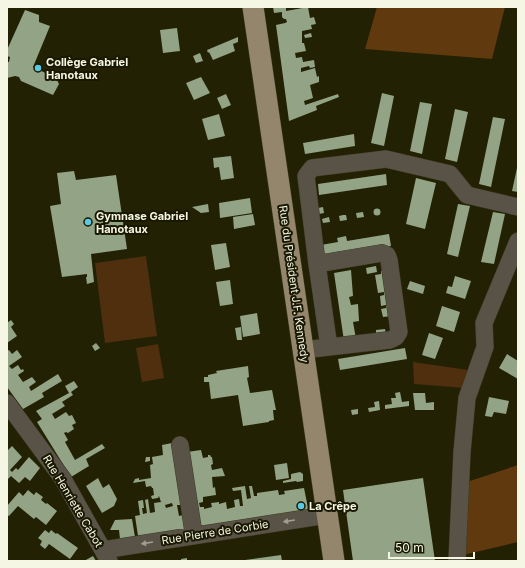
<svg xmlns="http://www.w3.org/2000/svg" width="525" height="568" font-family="Inter,sans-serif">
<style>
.green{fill:#4f2f0e}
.forest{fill:#61390e}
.building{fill:#93a385;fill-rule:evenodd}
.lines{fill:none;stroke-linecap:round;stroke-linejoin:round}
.minor-casing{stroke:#3b3b1f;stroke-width:18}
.major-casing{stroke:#3b3b1f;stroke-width:22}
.minor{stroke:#595347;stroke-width:17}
.major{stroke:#93866d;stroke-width:21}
.oneway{fill:#a09c8e}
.poi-dot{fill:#5bc8e6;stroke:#191800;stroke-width:1.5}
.labels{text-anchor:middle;stroke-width:4;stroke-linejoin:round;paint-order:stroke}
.poi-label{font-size:11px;font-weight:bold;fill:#f6f6e4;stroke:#191800;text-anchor:start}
.street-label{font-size:11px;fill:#f6f6e4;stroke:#191800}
</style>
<rect width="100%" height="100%" fill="#222104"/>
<path class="green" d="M 146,256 L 157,336 L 105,343 L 95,263 Z
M 158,344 L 164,378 L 142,382 L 136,348 Z
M 413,362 L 468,370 L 465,388 L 414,384 Z"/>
<path class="forest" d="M 377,7 L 505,7 L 492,59 L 365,49 Z
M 518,465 L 518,542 L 463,555 L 467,482 Z"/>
<path class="building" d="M 273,7 L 286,7 L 286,11 L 308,7 L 310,18 L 314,17 L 316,24 L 311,25 L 312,29 L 302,31 L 302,43 L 304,43 L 306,51 L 295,53 L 296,58 L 302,57 L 303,62 L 314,60 L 315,67 L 310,68 L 309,66 L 301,68 L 301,72 L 315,68 L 317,77 L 319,76 L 319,82 L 310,85 L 313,98 L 304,101 L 305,105 L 338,94 L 339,97 L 316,106 L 317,110 L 289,121 L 276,25 L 285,23 L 287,22 L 286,19 L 284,19 L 282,17 L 282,12 L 274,13 Z
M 25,10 L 39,15 L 39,22 L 50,26 L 33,67 L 56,78 L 59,84 L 53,95 L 21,81 L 19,77 L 15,76 L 7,78 L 7,62 L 9,62 L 10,57 L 7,56 L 7,50 Z
M 177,28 L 180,51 L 163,53 L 160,30 Z
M 311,33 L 312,37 L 305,38 L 304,35 Z
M 238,37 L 238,42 L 233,44 L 235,51 L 213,60 L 209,52 L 208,53 L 207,50 Z
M 200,53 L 203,61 L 196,63 L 193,56 Z
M 201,77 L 210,93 L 194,100 L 186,83 Z
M 382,93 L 394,96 L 384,146 L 371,143 Z
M 226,94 L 231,105 L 222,109 L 217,98 Z
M 420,102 L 432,104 L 422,154 L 410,151 Z
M 455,109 L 468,112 L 457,162 L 445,159 Z
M 219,114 L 225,136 L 208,140 L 202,119 Z
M 493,117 L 505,119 L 491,187 L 479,184 Z
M 354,134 L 355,146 L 305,154 L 303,143 Z
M 231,156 L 234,178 L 221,180 L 219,167 L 214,168 L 213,158 Z
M 517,168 L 518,168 L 518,192 L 512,191 Z
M 74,171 L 76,180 L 116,175 L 127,249 L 91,254 L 94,282 L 87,284 L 86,277 L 87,277 L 87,274 L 62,277 L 50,206 L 61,204 L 57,173 Z
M 386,174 L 387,185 L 319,195 L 318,184 Z
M 416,178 L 436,183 L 425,229 L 406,224 Z
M 250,198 L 252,213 L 220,218 L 219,203 Z
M 208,204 L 209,212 L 201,213 L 192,207 Z
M 458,204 L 470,206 L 458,257 L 447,254 Z
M 323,207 L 324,213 L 319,214 L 318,208 Z
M373.5 212a3.5 3.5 0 1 1 7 0a3.5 3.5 0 1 1-7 0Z
M 363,212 L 364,217 L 357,218 L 356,213 Z
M 493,212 L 505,214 L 494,264 L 481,262 Z
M 253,214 L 255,225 L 234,229 L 233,217 Z
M 343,215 L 346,215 L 347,220 L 340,221 L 339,216 Z
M 329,217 L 330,222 L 323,223 L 322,219 Z
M 389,234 L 391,246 L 323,257 L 321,245 L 338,242 L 337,238 L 346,236 L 347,241 Z
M 226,243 L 230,267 L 215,270 L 211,245 Z
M 376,266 L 377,272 L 367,274 L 366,268 Z
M 351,270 L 353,296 L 349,297 L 351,305 L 358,304 L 359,321 L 353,322 L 356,339 L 344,341 L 334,273 Z
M 385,270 L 392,316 L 383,317 L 381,309 L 386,308 L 386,305 L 381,306 L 380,296 L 384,295 L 384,292 L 378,293 L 375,275 L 381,274 L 381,271 Z
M 455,276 L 471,281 L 465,299 L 446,293 L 448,286 L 452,287 Z
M 230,280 L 233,304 L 220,306 L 216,282 Z
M 410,281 L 425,286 L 423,294 L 407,289 Z
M 442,306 L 460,312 L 454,332 L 436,326 Z
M 257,313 L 260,334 L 243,337 L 240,316 Z
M 11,320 L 14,324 L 11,327 L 17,336 L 7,343 L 7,323 Z
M 241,327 L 242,340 L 237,340 L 235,328 Z
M 385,329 L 386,334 L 376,336 L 376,330 Z
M 429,333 L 443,338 L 435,359 L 422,355 Z
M 96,343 L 100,348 L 95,351 L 92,346 Z
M 405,348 L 407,359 L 340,370 L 338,359 Z
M 9,350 L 12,354 L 17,350 L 22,357 L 9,366 L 12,369 L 18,365 L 21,370 L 23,369 L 24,371 L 18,375 L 23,382 L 32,377 L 36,382 L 29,387 L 31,391 L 58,374 L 62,381 L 42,393 L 44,397 L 23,409 L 7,387 L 7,351 Z
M 507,354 L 518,361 L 518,379 L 499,368 Z
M 248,366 L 249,377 L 247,378 L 250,393 L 272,390 L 276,410 L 273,410 L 274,420 L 269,421 L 269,422 L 243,426 L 238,395 L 211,399 L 209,382 L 204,382 L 204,377 L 208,377 L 208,375 L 217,373 L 216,371 Z
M 74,381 L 78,387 L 71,392 L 73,395 L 62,402 L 65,406 L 52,414 L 55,419 L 66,412 L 69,416 L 72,415 L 76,423 L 72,425 L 74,429 L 68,433 L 66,432 L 64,433 L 68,440 L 65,442 L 75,460 L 102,444 L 105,448 L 86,459 L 89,466 L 71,477 L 37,422 L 42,419 L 36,411 L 69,393 L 65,386 Z
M 400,392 L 402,402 L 409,401 L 409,406 L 385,409 L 385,405 L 392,404 L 391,398 L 396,398 L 395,393 Z
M 413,393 L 425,393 L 426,403 L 434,402 L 434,410 L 415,410 Z
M 489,397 L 509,401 L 506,414 L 494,412 L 492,417 L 485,416 Z
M 379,401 L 380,410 L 369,412 L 368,408 L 375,407 L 374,402 Z
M 358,409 L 358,414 L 352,415 L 351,410 Z
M 172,443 L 181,505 L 177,505 L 179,516 L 183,515 L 185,529 L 138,536 L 135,516 L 140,515 L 138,501 L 143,500 L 144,508 L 142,508 L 143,514 L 147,513 L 145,500 L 148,499 L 150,513 L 155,512 L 154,503 L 161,502 L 159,496 L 158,498 L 152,499 L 151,496 L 154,495 L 153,488 L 152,488 L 151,486 L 146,487 L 145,481 L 133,483 L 135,479 L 139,478 L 139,480 L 151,478 L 150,465 L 153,464 L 152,457 L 163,455 L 162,445 ZM 172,503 L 173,506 L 166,508 L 165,505 Z
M 12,446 L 22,457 L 10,470 L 12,472 L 16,468 L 18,470 L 29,457 L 40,468 L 30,481 L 25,477 L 19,483 L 11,476 L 7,480 L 7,451 Z
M 201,450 L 203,458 L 208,457 L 208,455 L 210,455 L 211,457 L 212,457 L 213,464 L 211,465 L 212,470 L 222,468 L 225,476 L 212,477 L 213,488 L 215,487 L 216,495 L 203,497 L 203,502 L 199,503 L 200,507 L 204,507 L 204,509 L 212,507 L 211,503 L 219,502 L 219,504 L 226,502 L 227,509 L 235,507 L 234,500 L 239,499 L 240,506 L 243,506 L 241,490 L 233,491 L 232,488 L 245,486 L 247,499 L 251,498 L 249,486 L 252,486 L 254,496 L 257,496 L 257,493 L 278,490 L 279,495 L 285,494 L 284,491 L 304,488 L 308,508 L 305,511 L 200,527 L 187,452 Z
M 146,457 L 150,457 L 150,461 L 145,462 Z
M 287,463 L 289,478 L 276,480 L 274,465 Z
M 300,472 L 303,474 L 303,481 L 297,482 L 296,481 L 283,483 L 283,481 L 291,479 L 291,474 Z
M 98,478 L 103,488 L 109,484 L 117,499 L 114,506 L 102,513 L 86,486 Z
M 423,478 L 435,561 L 353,561 L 343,490 Z
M 28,490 L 34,495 L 36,492 L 43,497 L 41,500 L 46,504 L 47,503 L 57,511 L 46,525 L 36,517 L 34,519 L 18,506 L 9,516 L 7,515 L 7,506 L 19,492 L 23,496 Z
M 132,519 L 135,537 L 120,539 L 119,530 L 110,530 L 115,520 Z
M 45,530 L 49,533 L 51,530 L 56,534 L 57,533 L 78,548 L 70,559 L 49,544 L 45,549 L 40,545 L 42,541 L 38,538 Z
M 281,555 L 282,561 L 245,561 L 245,560 Z
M 93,556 L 96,561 L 84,561 Z
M 187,558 L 187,561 L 181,561 L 181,559 Z"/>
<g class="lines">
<defs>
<path id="minor" d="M 317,264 L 306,176 L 312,168 L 386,159 L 450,174 L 467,195 L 518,207
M 303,350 L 390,340 L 396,337 L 399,332 L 389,260 L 387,255 L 382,253 L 317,264 L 329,347
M 7,403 L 63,479 L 109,561
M 180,445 L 194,536
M 103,550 L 327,515
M 457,561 L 462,452 L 467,398 L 485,347 L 484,323 L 518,241"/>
<path id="major" d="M 253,7 L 334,561"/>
</defs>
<use href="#minor" class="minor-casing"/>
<use href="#major" class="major-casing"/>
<use href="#minor" class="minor"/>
<use href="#major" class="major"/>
</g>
<defs><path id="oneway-solid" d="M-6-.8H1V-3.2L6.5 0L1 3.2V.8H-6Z"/></defs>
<g class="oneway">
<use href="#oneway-solid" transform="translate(289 521) rotate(171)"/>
<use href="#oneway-solid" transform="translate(147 543) rotate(171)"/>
</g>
<g class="poi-dot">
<circle cx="38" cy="68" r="4"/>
<circle cx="88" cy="222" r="4"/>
<circle cx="301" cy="506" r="4"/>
</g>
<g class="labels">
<g class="poi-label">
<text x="46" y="66">Collège Gabriel<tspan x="46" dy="13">Hanotaux</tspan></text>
<text x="96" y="220">Gymnase Gabriel<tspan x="96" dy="13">Hanotaux</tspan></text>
<text x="309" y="510">La Crêpe</text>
</g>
<g class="street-label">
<text transform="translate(294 284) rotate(82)" y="4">Rue du Président J.F. Kennedy</text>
<text transform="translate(73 501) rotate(59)" y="4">Rue Henriette Cabot</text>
<text transform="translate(215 532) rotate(-9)" y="4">Rue Pierre de Corbie</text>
</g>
</g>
<rect width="525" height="568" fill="none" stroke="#f6f6e4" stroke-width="16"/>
<path d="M389 552v6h85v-6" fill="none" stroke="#f6f6e4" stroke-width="2"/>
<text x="395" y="552" font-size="12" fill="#f6f6e4" stroke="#191800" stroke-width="3" paint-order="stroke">50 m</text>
</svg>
